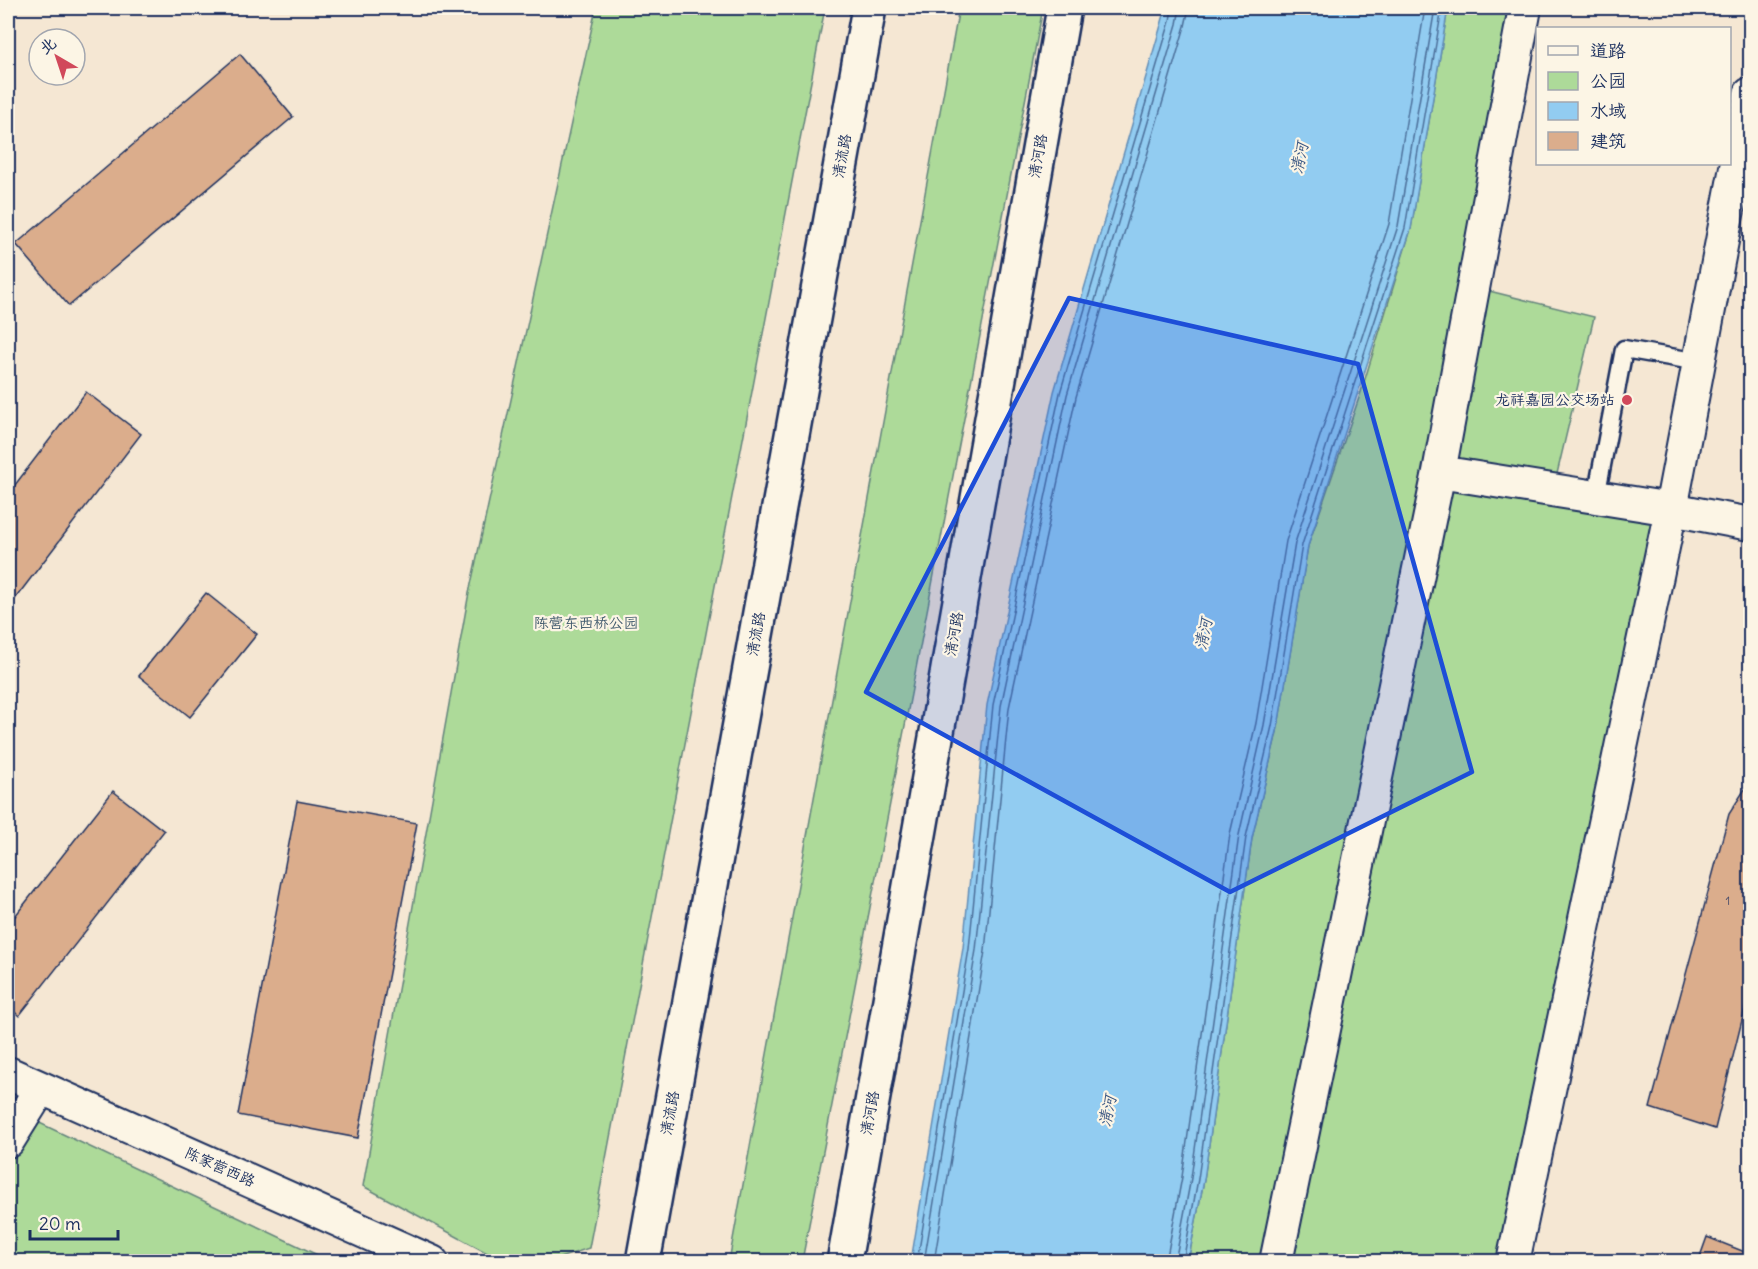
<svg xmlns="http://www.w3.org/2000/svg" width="1758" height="1269" font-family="Delius,'LXGW WenKai TC',sans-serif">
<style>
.green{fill:#adda99;stroke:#64847c;stroke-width:1.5}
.water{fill:#92ccf1;stroke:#628db6;stroke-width:1.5}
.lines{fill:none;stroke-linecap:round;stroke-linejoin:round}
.shore{stroke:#4b6e99;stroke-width:1.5}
.building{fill:#dbad8c;stroke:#1b2f5e;stroke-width:1.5}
.lane-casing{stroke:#1b2f5e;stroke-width:21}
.street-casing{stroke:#1b2f5e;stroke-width:36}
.secondary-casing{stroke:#1b2f5e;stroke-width:38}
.lane{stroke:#fcf5e5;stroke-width:16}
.street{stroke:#fcf5e5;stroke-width:32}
.secondary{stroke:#fcf5e5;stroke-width:33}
.marked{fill:#1d4ed8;fill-opacity:0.2;stroke:#1d4ed8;stroke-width:4.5;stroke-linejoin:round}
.poi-dot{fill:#d1495b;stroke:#fcf5e5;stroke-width:2}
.labels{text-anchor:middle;stroke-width:4.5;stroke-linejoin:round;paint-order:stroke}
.number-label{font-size:12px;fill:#4b4e6a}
.street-label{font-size:15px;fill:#1b2f5e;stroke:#fcf5e5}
.poi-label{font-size:15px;fill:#1b2f5e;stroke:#fcf5e5;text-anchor:end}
.park-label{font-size:15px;fill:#405a6d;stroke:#fcf5e5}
.water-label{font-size:16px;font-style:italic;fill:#395683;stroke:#fcf5e5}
</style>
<rect width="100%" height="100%" fill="#f5e7d3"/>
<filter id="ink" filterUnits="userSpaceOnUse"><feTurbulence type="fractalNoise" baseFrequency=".0167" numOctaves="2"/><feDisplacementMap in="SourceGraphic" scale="12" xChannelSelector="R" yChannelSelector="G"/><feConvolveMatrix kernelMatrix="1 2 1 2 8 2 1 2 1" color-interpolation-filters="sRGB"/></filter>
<g filter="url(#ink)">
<path class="green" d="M 596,8 L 825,8 L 589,1248 L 551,1261 L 502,1261 L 363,1186 L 468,598 Z
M 959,8 L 1043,8 L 802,1261 L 729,1261 Z
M 1448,8 L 1525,8 L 1473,287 L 1594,317 L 1552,495 L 1671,509 L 1513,1261 L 1188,1262 L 1204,1180 L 1252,838 L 1277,732 L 1308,546 L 1361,392 L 1411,229 Z
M 8,1108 L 330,1261 L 8,1261 Z"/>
<path class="water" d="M 1166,8 L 1448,8 L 1411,229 L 1308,546 L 1278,727 L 1252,838 L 1204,1180 L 1188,1261 L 911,1261 L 963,948 L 987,705 L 1054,392 Z"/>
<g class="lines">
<path class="shore" d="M 917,1262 L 969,949 L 993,705 L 1060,393 L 1170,21 L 1172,8
M 924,1262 L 976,950 L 1001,706 L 1067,395 L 1177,24 L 1180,8
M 934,1262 L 985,951 L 1009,708 L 1076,397 L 1185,26 L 1189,8
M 1166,1262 L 1182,1177 L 1230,834 L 1256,723 L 1286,541 L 1389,224 L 1425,8
M 1175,1262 L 1191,1178 L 1239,835 L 1264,725 L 1295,543 L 1398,226 L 1435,8
M 1183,1262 L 1198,1179 L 1246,837 L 1272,726 L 1302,545 L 1405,228 L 1442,8"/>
</g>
<path class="building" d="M 240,54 L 293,117 L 69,306 L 16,244 Z
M 86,392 L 141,434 L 8,608 L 8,494 Z
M 206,593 L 257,634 L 190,717 L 139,676 Z
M 1750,781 L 1750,988 L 1715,1129 L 1650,1108 L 1729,814 Z
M 113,791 L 164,831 L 19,1016 L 8,1006 L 8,925 Z
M 297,801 L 417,823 L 358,1138 L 238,1115 Z
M 1707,1237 L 1750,1254 L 1750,1262 L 1698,1262 Z"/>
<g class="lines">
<defs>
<path id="lane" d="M 1596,497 L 1624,349 L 1699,362"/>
<path id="street" d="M 1439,472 L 1671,509 L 1750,524
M 8,1073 L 432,1262
M 8,1141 L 41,1088
M 1276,1262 L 1439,472 L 1525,8
M 1513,1262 L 1671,509 L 1750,94"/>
<path id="secondary" d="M 643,1262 L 869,8
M 844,1262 L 1064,8"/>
</defs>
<use href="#lane" class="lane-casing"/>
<use href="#street" class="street-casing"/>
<use href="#secondary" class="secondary-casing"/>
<use href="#lane" class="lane"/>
<use href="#street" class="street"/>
<use href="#secondary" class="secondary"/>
</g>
</g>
<path class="marked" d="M 1069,298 L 1358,364 L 1472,772 L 1230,892 L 866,692 Z"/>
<circle class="poi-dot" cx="1627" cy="400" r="6"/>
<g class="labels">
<g class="number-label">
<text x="1728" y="905">1</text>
</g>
<g class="street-label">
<text transform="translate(842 156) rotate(-80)" y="5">清流路</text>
<text transform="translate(1038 156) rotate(-80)" y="5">清河路</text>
<text transform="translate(756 634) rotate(-80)" y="5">清流路</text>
<text transform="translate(954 634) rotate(-80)" y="5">清河路</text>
<text transform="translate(670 1113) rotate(-80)" y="5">清流路</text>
<text transform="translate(870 1113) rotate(-80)" y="5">清河路</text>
<text transform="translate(220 1167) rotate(24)" y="5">陈家营西路</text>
</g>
<g class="poi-label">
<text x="1615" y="405">龙祥嘉园公交场站</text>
</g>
<g class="park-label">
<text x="586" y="628">陈营东西桥公园</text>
</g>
<g class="water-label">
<text transform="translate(1299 158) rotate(-79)" y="6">清河</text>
<text transform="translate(1203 634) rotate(-79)" y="6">清河</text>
<text transform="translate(1107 1111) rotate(-79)" y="6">清河</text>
</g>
</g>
<rect width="1758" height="1269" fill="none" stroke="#fcf5e5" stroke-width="30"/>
<rect x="15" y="15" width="1728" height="1239" fill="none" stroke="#1b2f5e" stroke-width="2" filter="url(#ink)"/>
<rect x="1536" y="27" width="195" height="138" fill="#fcf5e5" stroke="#a2a6af" stroke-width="1.5"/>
<rect x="1548" y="46" width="30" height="9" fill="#fcf5e5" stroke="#a2a6af" stroke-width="1.5"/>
<text x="1590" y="57" font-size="18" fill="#1b2f5e">道路</text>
<rect x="1548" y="72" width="30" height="18" fill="#adda99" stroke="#a2a6af" stroke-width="1.5"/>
<text x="1590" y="87" font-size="18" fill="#1b2f5e">公园</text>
<rect x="1548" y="102" width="30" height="18" fill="#92ccf1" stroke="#a2a6af" stroke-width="1.5"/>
<text x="1590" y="117" font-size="18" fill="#1b2f5e">水域</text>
<rect x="1548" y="132" width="30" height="18" fill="#dbad8c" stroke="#a2a6af" stroke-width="1.5"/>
<text x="1590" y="147" font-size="18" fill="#1b2f5e">建筑</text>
<g transform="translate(57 57) rotate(321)"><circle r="28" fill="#fcf5e5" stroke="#a2a6af" stroke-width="1.5"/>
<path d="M0-4.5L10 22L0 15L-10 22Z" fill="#d1495b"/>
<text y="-9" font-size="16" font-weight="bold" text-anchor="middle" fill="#1b2f5e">北</text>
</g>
<path d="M30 1230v9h88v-9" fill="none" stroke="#1b2f5e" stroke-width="3"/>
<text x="39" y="1230" font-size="18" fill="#1b2f5e" stroke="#fcf5e5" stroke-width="4.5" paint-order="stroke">20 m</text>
</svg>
